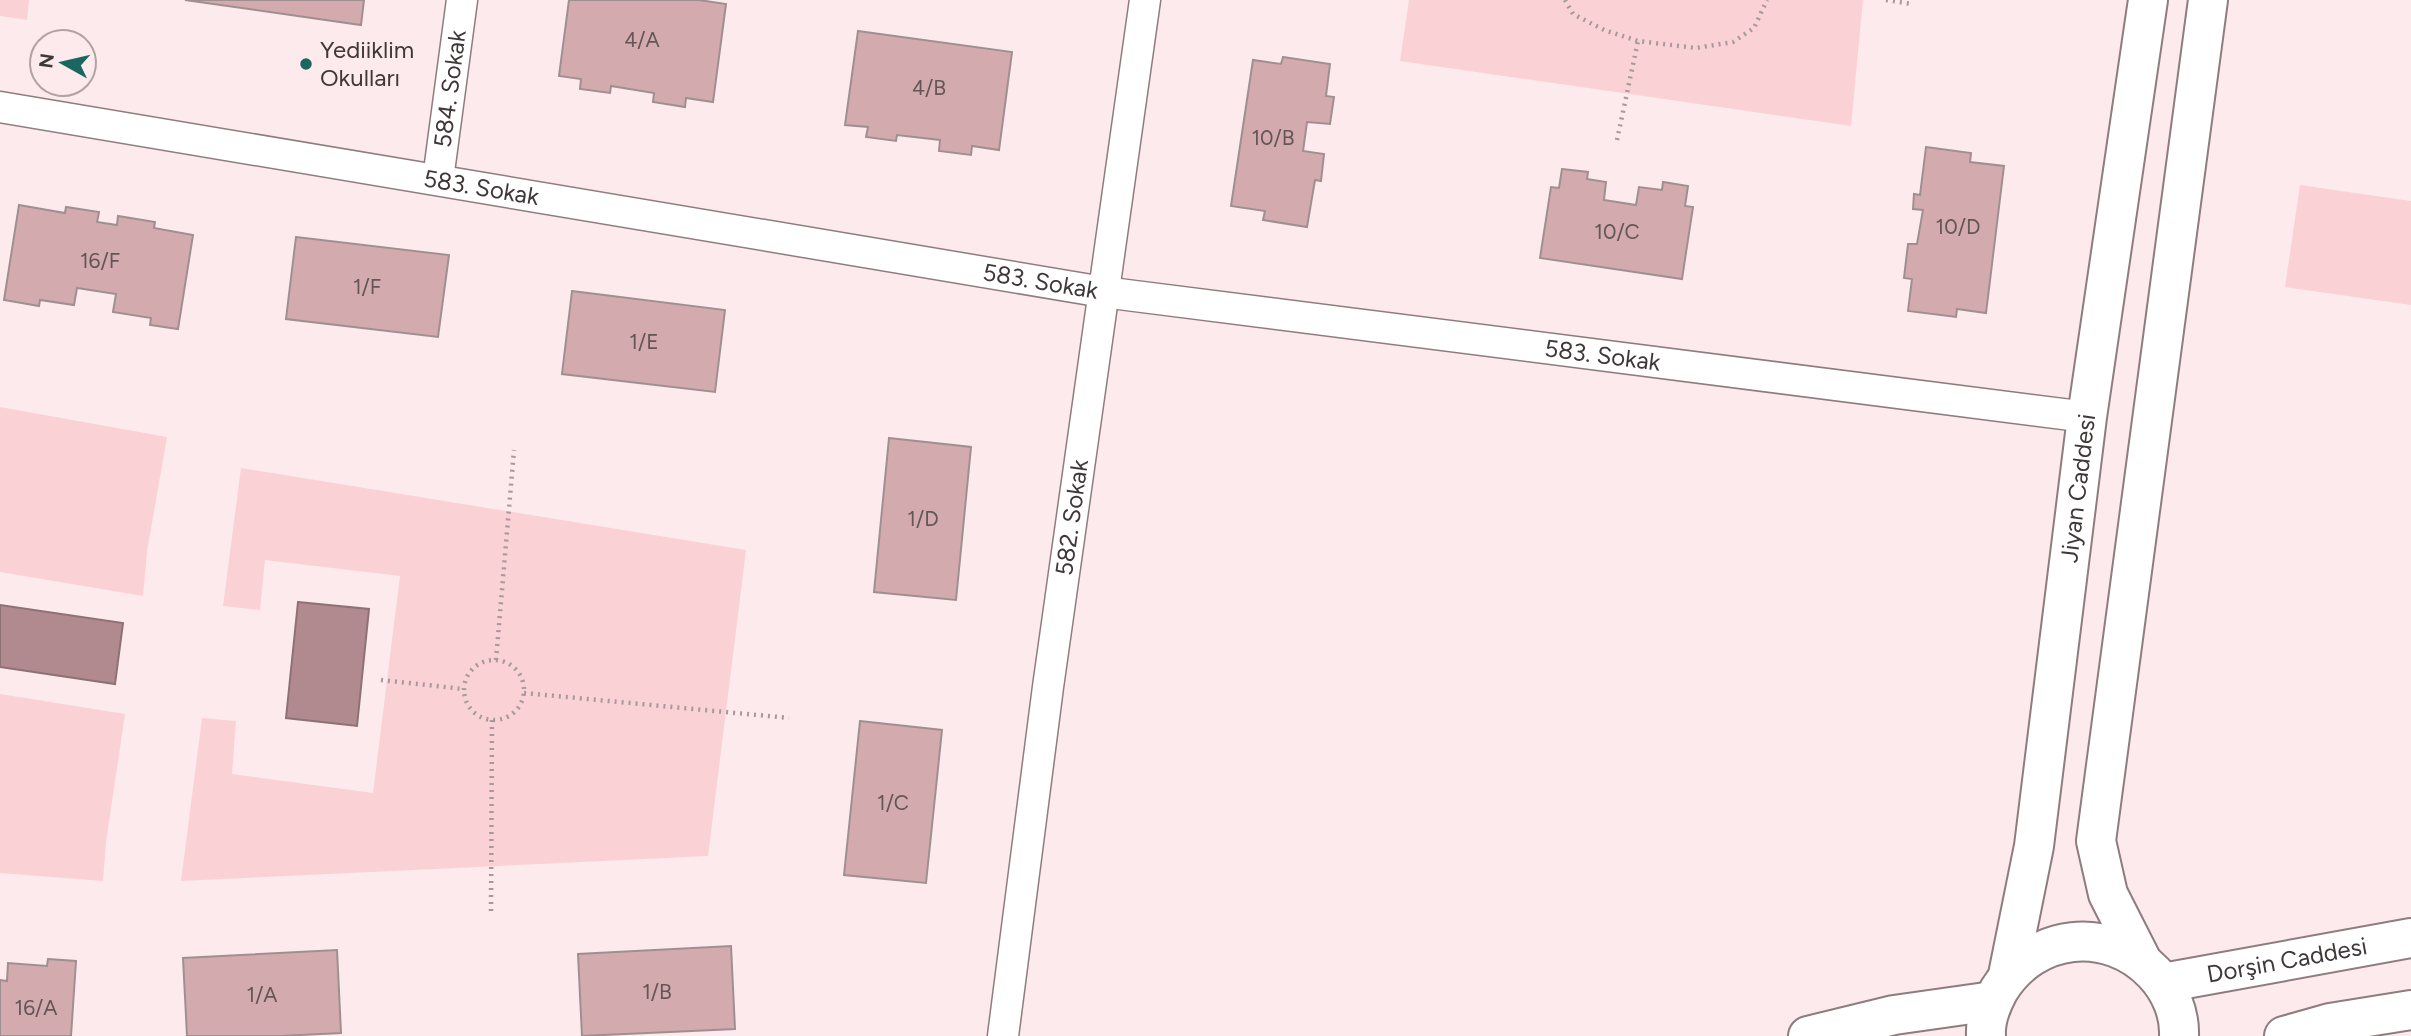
<svg xmlns="http://www.w3.org/2000/svg" width="2411" height="1036" font-family="Figtree,sans-serif">
<style>
.green{fill:#fad2d6}
.water{fill:#b08a8e;stroke:#8e7174;stroke-width:2}
.building{fill:#d3abaf;stroke:#a08f91;stroke-width:2}
.lines{fill:none;stroke-linecap:round;stroke-linejoin:round}
.street-casing{stroke:#8e7d7e;stroke-width:33}
.secondary-casing{stroke:#8e7d7e;stroke-width:42}
.path{stroke:#a7999b;stroke-width:4.5;stroke-dasharray:2 5;stroke-linecap:butt}
.street{stroke:#fff;stroke-width:30}
.secondary{stroke:#fff;stroke-width:38}
.poi-dot{fill:#1a6661;stroke:#fdeaec;stroke-width:2.5}
.labels{text-anchor:middle;stroke-width:6;stroke-linejoin:round;paint-order:stroke}
.number-label{font-size:21px;fill:#645556}
.poi-label{font-size:24px;fill:#3f3839;stroke:#fdeaec;text-anchor:start}
.street-label{font-size:24px;fill:#3f3839;stroke:#fdeaec}
</style>
<rect width="100%" height="100%" fill="#fdeaec"/>
<path class="green" d="M 0,0 L 29,0 L 27,20 L 0,16 Z
M 1409,0 L 1863,0 L 1851,126 L 1400,61 Z
M 2300,185 L 2411,201 L 2411,305 L 2285,287 Z
M 0,407 L 167,437 L 147,552 L 143,596 L 0,572 Z
M 241,468 L 746,550 L 708,856 L 181,881 L 202,718 L 236,721 L 232,774 L 373,793 L 400,576 L 265,560 L 260,610 L 223,606 Z
M 0,694 L 125,714 L 106,842 L 103,881 L 0,873 Z"/>
<path class="water" d="M 298,602 L 369,609 L 357,726 L 286,718 Z
M 0,605 L 123,623 L 115,684 L 0,667 Z"/>
<path class="building" d="M 185,0 L 364,0 L 361,25 Z
M 569,0 L 699,0 L 726,4 L 713,102 L 686,98 L 685,107 L 653,102 L 654,93 L 611,86 L 610,93 L 580,89 L 581,79 L 559,76 Z
M 858,31 L 1012,52 L 999,150 L 972,146 L 971,155 L 939,151 L 940,140 L 897,135 L 896,141 L 866,137 L 868,127 L 845,125 Z
M 1283,57 L 1330,64 L 1326,96 L 1334,97 L 1330,124 L 1307,122 L 1303,151 L 1324,154 L 1321,181 L 1315,180 L 1307,227 L 1263,220 L 1265,211 L 1231,206 L 1253,60 L 1281,64 Z
M 1926,147 L 1971,153 L 1970,162 L 2004,166 L 1986,313 L 1957,309 L 1956,317 L 1908,311 L 1912,279 L 1904,278 L 1908,244 L 1917,244 L 1923,210 L 1913,209 L 1914,194 L 1920,195 Z
M 1562,169 L 1588,172 L 1587,179 L 1606,182 L 1604,200 L 1636,205 L 1639,187 L 1662,190 L 1663,182 L 1688,186 L 1685,206 L 1693,207 L 1682,279 L 1540,258 L 1551,187 L 1559,188 Z
M 19,205 L 65,213 L 66,207 L 99,212 L 97,222 L 117,225 L 118,216 L 155,222 L 154,228 L 193,235 L 178,329 L 150,325 L 151,318 L 113,312 L 116,294 L 77,288 L 74,305 L 40,300 L 39,306 L 4,300 Z
M 296,237 L 449,255 L 438,337 L 286,319 Z
M 572,291 L 725,310 L 715,392 L 562,374 Z
M 889,438 L 971,447 L 956,600 L 874,592 Z
M 860,721 L 942,730 L 926,883 L 844,875 Z
M 731,946 L 735,1029 L 582,1036 L 578,954 Z
M 337,950 L 341,1033 L 281,1036 L 187,1036 L 183,958 Z
M 48,959 L 76,961 L 71,1036 L 0,1036 L 0,980 L 7,981 L 8,963 L 47,966 Z"/>
<g class="lines">
<defs>
<g id="street">
<path id="s1" d="M 0,107 L 1103,292 L 2087,417"/>
<path id="s2" d="M 438,179 L 462,0"/>
<path id="s3" d="M 1003,1036 L 1048,687 L 1145,0"/>
</g>
<g id="secondary">
<path d="M 2142,961 L 2108,894 L 2096,841 L 2208,0"/>
<path id="s4" d="M 2008,975 L 2034,846 L 2087,417 L 2148,0"/>
<path id="s5" d="M 2163,983 L 2411,938"/>
<path d="M 1808,1036 L 1894,1015 L 1993,1001"/>
<path d="M 1986,1036 C 1985,1021 1992,1003 1999,990 C 2034,933 2108,925 2154,973 C 2170,990 2180,1013 2179,1036"/>
<path d="M 2284,1036 L 2330,1023 L 2411,1010"/>
</g>
</defs>
<use href="#street" class="street-casing"/>
<use href="#secondary" class="secondary-casing"/>
<path class="path" d="M 1565,0 L 1573,14 L 1604,30 L 1638,41 L 1696,48 L 1733,42 L 1754,28 L 1767,0
M 1886,0 L 1912,4
M 1617,140 L 1638,41
M464 690a30 30 0 1 1 60 0a30 30 0 1 1-60 0Z
M 496,660 L 514,450
M 381,680 L 463,689
M 524,693 L 789,718
M 491,911 L 492,720"/>
<use href="#street" class="street"/>
<use href="#secondary" class="secondary"/>
</g>
<circle class="poi-dot" cx="306" cy="64" r="7"/>
<g class="labels">
<g class="number-label">
<text x="642" y="47">4/A</text>
<text x="929" y="95">4/B</text>
<text x="1273" y="145">10/B</text>
<text x="1958" y="234">10/D</text>
<text x="1617" y="239">10/C</text>
<text x="100" y="268">16/F</text>
<text x="367" y="294">1/F</text>
<text x="644" y="349">1/E</text>
<text x="923" y="526">1/D</text>
<text x="893" y="810">1/C</text>
<text x="657" y="999">1/B</text>
<text x="262" y="1002">1/A</text>
<text x="36" y="1015">16/A</text>
</g>
<g class="poi-label">
<text x="320" y="58">Yediiklim<tspan x="320" dy="28">Okulları</tspan></text>
</g>
<g class="street-label">
<text dy="8" stroke="none"><textPath href="#s2" startOffset="91">584. Sokak</textPath></text>
<text dy="8" stroke="none"><textPath href="#s1" startOffset="488">583. Sokak</textPath></text>
<text dy="8" stroke="none"><textPath href="#s1" startOffset="1055">583. Sokak</textPath></text>
<text dy="8" stroke="none"><textPath href="#s1" startOffset="1622">583. Sokak</textPath></text>
<text dy="8" stroke="none"><textPath href="#s4" startOffset="492">Jiyan Caddesi</textPath></text>
<text dy="8" stroke="none"><textPath href="#s3" startOffset="523">582. Sokak</textPath></text>
<text dy="8" stroke="none"><textPath href="#s5" startOffset="126">Dorşin Caddesi</textPath></text>
</g>
</g>
<g transform="translate(63 63) rotate(278)"><circle r="33" fill="#fdeaec" stroke="#b1a3a4" stroke-width="2"/>
<path d="M0-5L12 26L0 18L-12 26Z" fill="#1a6661"/>
<text y="-10" font-size="19" font-weight="bold" text-anchor="middle" fill="#3f3839">N</text>
</g>
</svg>
